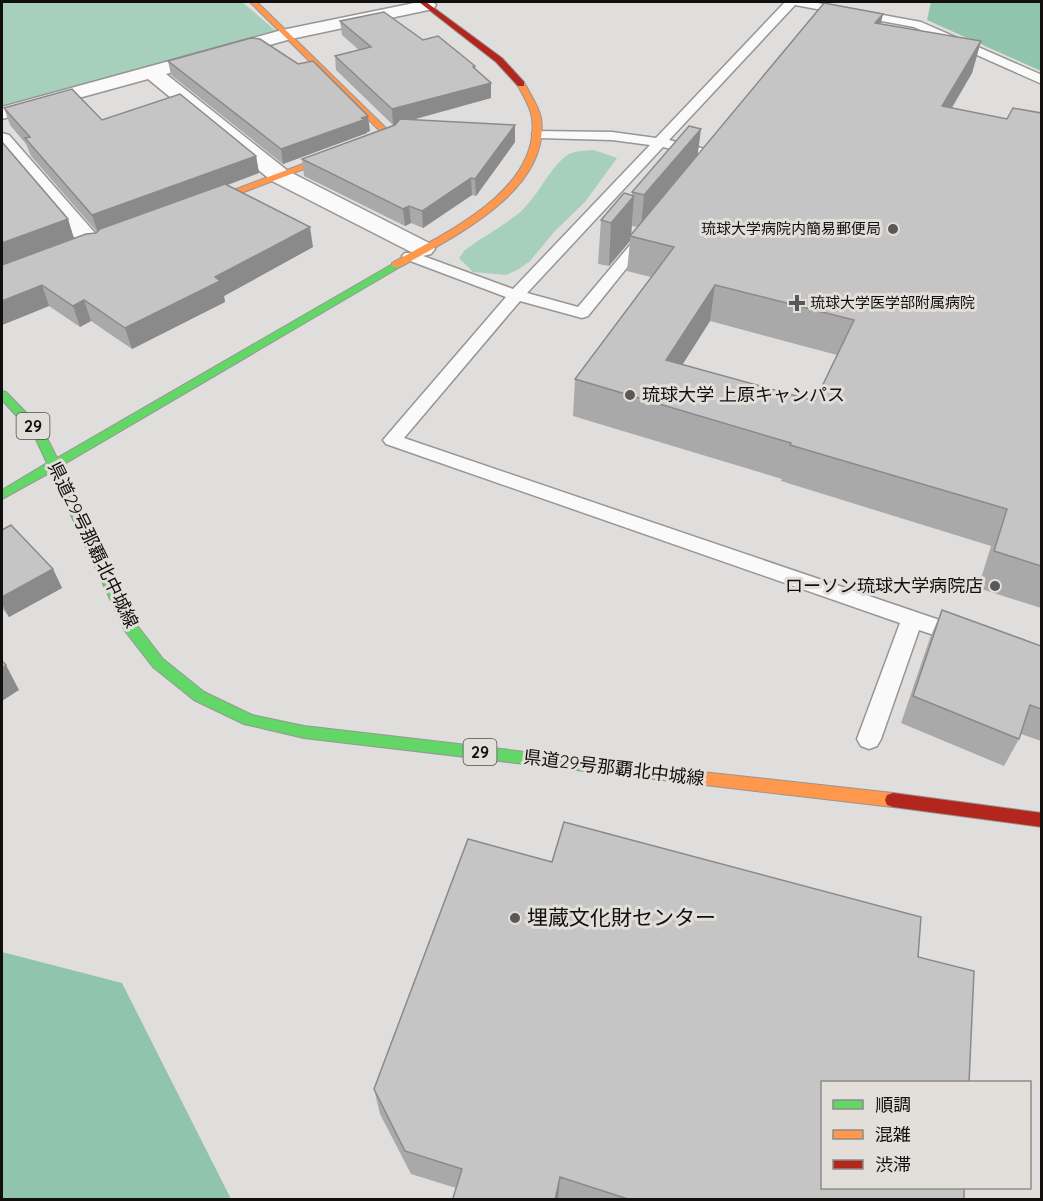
<svg xmlns="http://www.w3.org/2000/svg" width="1043" height="1201" font-family="Quicksand,'Noto Sans JP',sans-serif">
<style>
.green{fill:#a7d0bc}
.forest{fill:#90c4ad}
.lines{fill:none;stroke-linecap:round;stroke-linejoin:round}
.lane-casing{stroke:#989694;stroke-width:3}
.street-casing{stroke:#989694;stroke-width:3}
.fast-casing{stroke:#989694;stroke-width:2}
.slow-casing{stroke:#989694;stroke-width:2}
.jam-casing{stroke:#989694;stroke-width:2}
.lane{fill:#fafafa;fill-rule:evenodd}
.street{fill:#fafafa;fill-rule:evenodd}
.fast{fill:#63d668;fill-rule:evenodd}
.slow{fill:#ff974d;fill-rule:evenodd}
.jam{fill:#b3261e;fill-rule:evenodd}
.wall{fill:#aaa9a9;fill-rule:evenodd}
.shaded-wall{fill:#8b8a8a}
.building{fill:#c6c5c5;stroke:#8b8a8a;stroke-width:1.5;fill-rule:evenodd}
.poi-dot{fill:#595856;stroke:#e2deda;stroke-width:2}
.labels{text-anchor:middle;stroke-width:6;stroke-linejoin:round;paint-order:stroke}
.far-poi-label{font-size:15px;fill:#11100e;stroke:#e2deda;text-anchor:end}
.shield{fill:#e2deda;stroke:#504e4b;stroke-width:1.5}
.shield-label{font-size:16px;font-weight:bold;fill:#11100e}
.poi-label{font-size:18px;fill:#11100e;stroke:#e2deda;text-anchor:start}
.street-label{font-size:18px;fill:#11100e;stroke:#e2deda}
.near-poi-label{font-size:21px;fill:#11100e;stroke:#e2deda;text-anchor:start}
</style>
<rect width="100%" height="100%" fill="#e0dedc"/>
<path class="green" d="M 2,2 L 242,2 L 277,32 L 2,109 Z
M 594,150 L 617,158 L 585,202 L 555,231 L 530,261 L 519,269 L 506,275 L 473,272 L 459,258 L 465,250 C 482,237 502,227 519,213 C 538,197 547,171 566,156 C 574,150 585,151 594,150 Z"/>
<path class="forest" d="M 931,2 L 1041,2 L 1041,71 L 927,20 Z
M 2,952 L 122,983 L 231,1199 L 2,1199 Z"/>
<g class="lines">
<defs>
<path id="lane" d="M 785,2 L 812,2 L 921,22 L 1042,75 L 1042,84 L 914,27 L 795,5 L 669,140 L 717,152 L 719,155 L 706,171 L 701,172 L 694,168 L 703,157 L 663,147 L 527,293 L 578,307 L 636,238 L 637,233 L 650,233 L 652,236 L 650,239 L 588,316 L 582,318 L 520,301 L 404,438 L 969,630 L 972,636 L 969,642 L 961,644 L 919,630 L 881,739 L 877,746 L 869,749 L 861,746 L 857,739 L 900,623 L 386,444 L 383,440 L 506,297 L 405,259 L 402,256 L 405,253 L 415,253 L 513,289 L 650,145 L 612,140 L 539,138 L 534,137 L 532,134 L 534,131 L 612,132 L 656,138 Z"/>
<path id="street" d="M 419,2 L 433,2 L 436,5 L 433,9 L 291,39 L 166,74 L 288,171 L 431,244 L 435,249 L 431,254 L 423,256 L 415,254 L 272,181 L 148,79 L 2,119 L 2,107 L 282,30 Z
M 2,133 L 9,135 L 102,241 L 106,246 L 102,251 L 94,253 L 86,251 L 2,152 Z"/>
<path id="fast" d="M 396,262 L 400,263 L 400,267 L 61,466 L 136,624 L 163,659 L 204,692 L 252,715 L 304,726 L 620,763 L 625,764 L 628,769 L 625,774 L 620,775 L 304,738 L 244,724 L 194,700 L 153,667 L 125,631 L 51,472 L 2,499 L 2,490 L 47,463 L 34,435 L 2,400 L 2,391 L 6,392 L 43,430 L 57,458 Z"/>
<path id="slow" d="M 250,2 L 257,2 L 393,135 L 202,208 L 196,208 L 196,204 L 383,134 Z
M 518,82 L 525,84 C 530,94 539,107 541,118 C 551,191 453,237 400,267 L 392,267 L 392,263 C 445,233 541,190 532,118 C 531,107 522,94 517,84 Z
M 620,763 L 893,793 L 899,795 L 901,800 L 899,805 L 893,807 L 620,775 L 615,774 L 612,769 L 615,764 Z"/>
<path id="jam" d="M 419,2 L 426,2 L 502,58 L 524,82 L 524,86 L 518,86 L 496,62 Z
M 893,793 L 1042,813 L 1042,827 L 893,807 L 887,805 L 885,800 L 887,795 Z"/>
</defs>
<use href="#lane" class="lane-casing"/>
<use href="#street" class="street-casing"/>
<use href="#fast" class="fast-casing"/>
<use href="#slow" class="slow-casing"/>
<use href="#jam" class="jam-casing"/>
<use href="#lane" class="lane"/>
<use href="#street" class="street"/>
<use href="#fast" class="fast"/>
<use href="#slow" class="slow"/>
<use href="#jam" class="jam"/>
</g>
<path class="wall" d="M 340,21 L 423,40 L 475,66 L 475,69 L 491,83 L 491,98 L 412,120 L 515,142 L 476,196 L 472,195 L 423,228 L 411,223 L 405,226 L 304,176 L 302,159 L 396,124 L 393,125 L 336,70 L 335,56 L 359,50 L 342,35 Z
M 880,24 L 981,41 L 972,73 L 952,108 L 1007,119 L 1041,113 L 1041,608 L 978,588 L 991,546 L 781,481 L 782,479 L 573,416 L 575,379 L 651,277 L 627,271 L 630,241 L 609,266 L 598,264 L 601,220 L 632,195 L 632,192 L 698,154 ZM 632,226 L 637,227 L 631,234 ZM 710,321 L 837,355 L 815,401 L 682,365 Z
M 168,61 L 370,131 L 367,132 L 367,133 L 283,164 L 171,75 Z
M 4,108 L 102,120 L 256,156 L 259,173 L 228,185 L 313,247 L 224,296 L 225,302 L 132,349 L 91,321 L 80,327 L 49,306 L 2,325 L 2,142 L 68,219 L 74,239 L 97,232 L 31,156 L 26,144 L 10,125 Z
M 2,530 L 53,569 L 62,588 L 9,617 L 2,608 Z
M 942,610 L 1041,646 L 1041,741 L 1021,734 L 1019,739 L 1004,766 L 901,723 L 930,638 Z
M 552,862 L 918,957 L 964,1200 L 453,1200 L 456,1188 L 411,1174 L 380,1114 L 374,1089 Z"/>
<path class="shaded-wall" d="M 883,14 L 876,45 L 875,23 Z
M 981,41 L 972,73 L 933,139 L 942,106 Z
M 491,83 L 491,98 L 393,125 L 392,109 Z
M 368,116 L 370,131 L 367,132 L 367,133 L 283,164 L 281,149 L 361,118 Z
M 515,125 L 515,142 L 476,196 L 475,179 Z
M 701,129 L 697,161 L 641,228 L 644,195 Z
M 256,156 L 259,173 L 98,233 L 92,215 Z
M 471,178 L 472,195 L 423,228 L 422,211 Z
M 634,196 L 631,236 L 630,236 L 630,241 L 609,266 L 611,223 Z
M 409,206 L 411,223 L 405,226 L 403,209 Z
M 68,219 L 75,242 L 4,268 L 2,263 L 2,243 Z
M 310,227 L 313,247 L 224,296 L 225,302 L 132,349 L 125,328 L 215,277 Z
M 42,285 L 49,306 L 2,325 L 2,301 Z
M 715,285 L 710,321 L 662,397 L 666,360 Z
M 84,300 L 91,321 L 80,327 L 73,306 Z
M 53,569 L 62,588 L 9,617 L 2,603 L 2,597 Z
M 6,665 L 19,690 L 2,701 L 2,668 Z
M 560,1177 L 558,1200 L 555,1200 Z"/>
<path class="building" d="M 824,3 L 883,14 L 875,23 L 981,41 L 942,106 L 1007,119 L 1013,108 L 1041,113 L 1041,566 L 994,551 L 1007,509 L 790,445 L 791,443 L 575,379 L 674,247 L 630,236 ZM 715,285 L 854,320 L 815,401 L 666,360 Z
M 384,12 L 423,40 L 438,36 L 475,66 L 473,67 L 491,83 L 392,109 L 335,56 L 371,47 L 340,21 Z
M 251,38 L 260,39 L 298,64 L 313,61 L 368,116 L 361,118 L 366,119 L 281,149 L 168,61 Z
M 72,89 L 102,120 L 180,94 L 256,156 L 92,215 L 25,138 L 30,137 L 4,108 Z
M 400,119 L 515,125 L 475,179 L 471,178 L 422,211 L 409,206 L 403,209 L 302,159 L 395,125 Z
M 689,126 L 701,129 L 644,195 L 632,192 Z
M 2,142 L 68,219 L 2,243 Z
M 225,184 L 310,227 L 215,277 L 220,281 L 125,328 L 84,300 L 73,306 L 42,285 L 2,301 L 2,265 L 86,234 L 96,233 L 100,229 Z
M 624,193 L 634,196 L 611,223 L 601,220 Z
M 11,525 L 53,569 L 2,597 L 2,530 Z
M 942,610 L 1041,646 L 1041,709 L 1030,705 L 1019,739 L 913,696 Z
M 2,661 L 6,665 L 2,668 Z
M 564,822 L 921,917 L 918,957 L 974,971 L 969,1083 L 822,1083 L 822,1188 L 964,1188 L 964,1200 L 631,1200 L 560,1177 L 555,1200 L 456,1200 L 453,1198 L 462,1169 L 405,1151 L 374,1089 L 468,839 L 552,862 Z"/>
<g class="poi-dot">
<circle cx="893" cy="229" r="6"/>
<path d="M794 294h6v6h6v6h-6v6h-6v-6h-6v-6h6z"/>
<circle cx="630" cy="395" r="6"/>
<circle cx="995" cy="586" r="6"/>
<circle cx="515" cy="918" r="6"/>
</g>
<g class="labels">
<g class="far-poi-label">
<text x="881" y="234">琉球大学病院内簡易郵便局</text>
<text x="810" y="308" text-anchor="start">琉球大学医学部附属病院</text>
</g>
<g class="shield">
<rect x="16.5" y="413" width="33" height="26" rx="4.5"/>
<rect x="463.5" y="739" width="33" height="26" rx="4.5"/>
</g>
<g class="shield-label">
<text x="33" y="432">29</text>
<text x="480" y="758">29</text>
</g>
<g class="poi-label">
<text x="642" y="401">琉球大学 上原キャンパス</text>
<text x="983" y="592" text-anchor="end">ローソン琉球大学病院店</text>
</g>
<g class="street-label">
<text transform="translate(93 545) rotate(64)" y="6">県道29号那覇北中城線</text>
<text transform="translate(614 768) rotate(7)" y="6">県道29号那覇北中城線</text>
</g>
<g class="near-poi-label">
<text x="527" y="925">埋蔵文化財センター</text>
</g>
</g>
<rect width="1043" height="1201" fill="none" stroke="#11100e" stroke-width="6"/>
<rect x="821" y="1081" width="210" height="108" fill="#e2deda" stroke="#8e8c88" stroke-width="1.5"/>
<rect x="833" y="1100" width="30" height="9" fill="#63d668" stroke="#8e8c88" stroke-width="1.5"/>
<text x="875" y="1111" font-size="18" fill="#11100e">順調</text>
<rect x="833" y="1130" width="30" height="9" fill="#ff974d" stroke="#8e8c88" stroke-width="1.5"/>
<text x="875" y="1141" font-size="18" fill="#11100e">混雑</text>
<rect x="833" y="1160" width="30" height="9" fill="#b3261e" stroke="#8e8c88" stroke-width="1.5"/>
<text x="875" y="1171" font-size="18" fill="#11100e">渋滞</text>
</svg>
